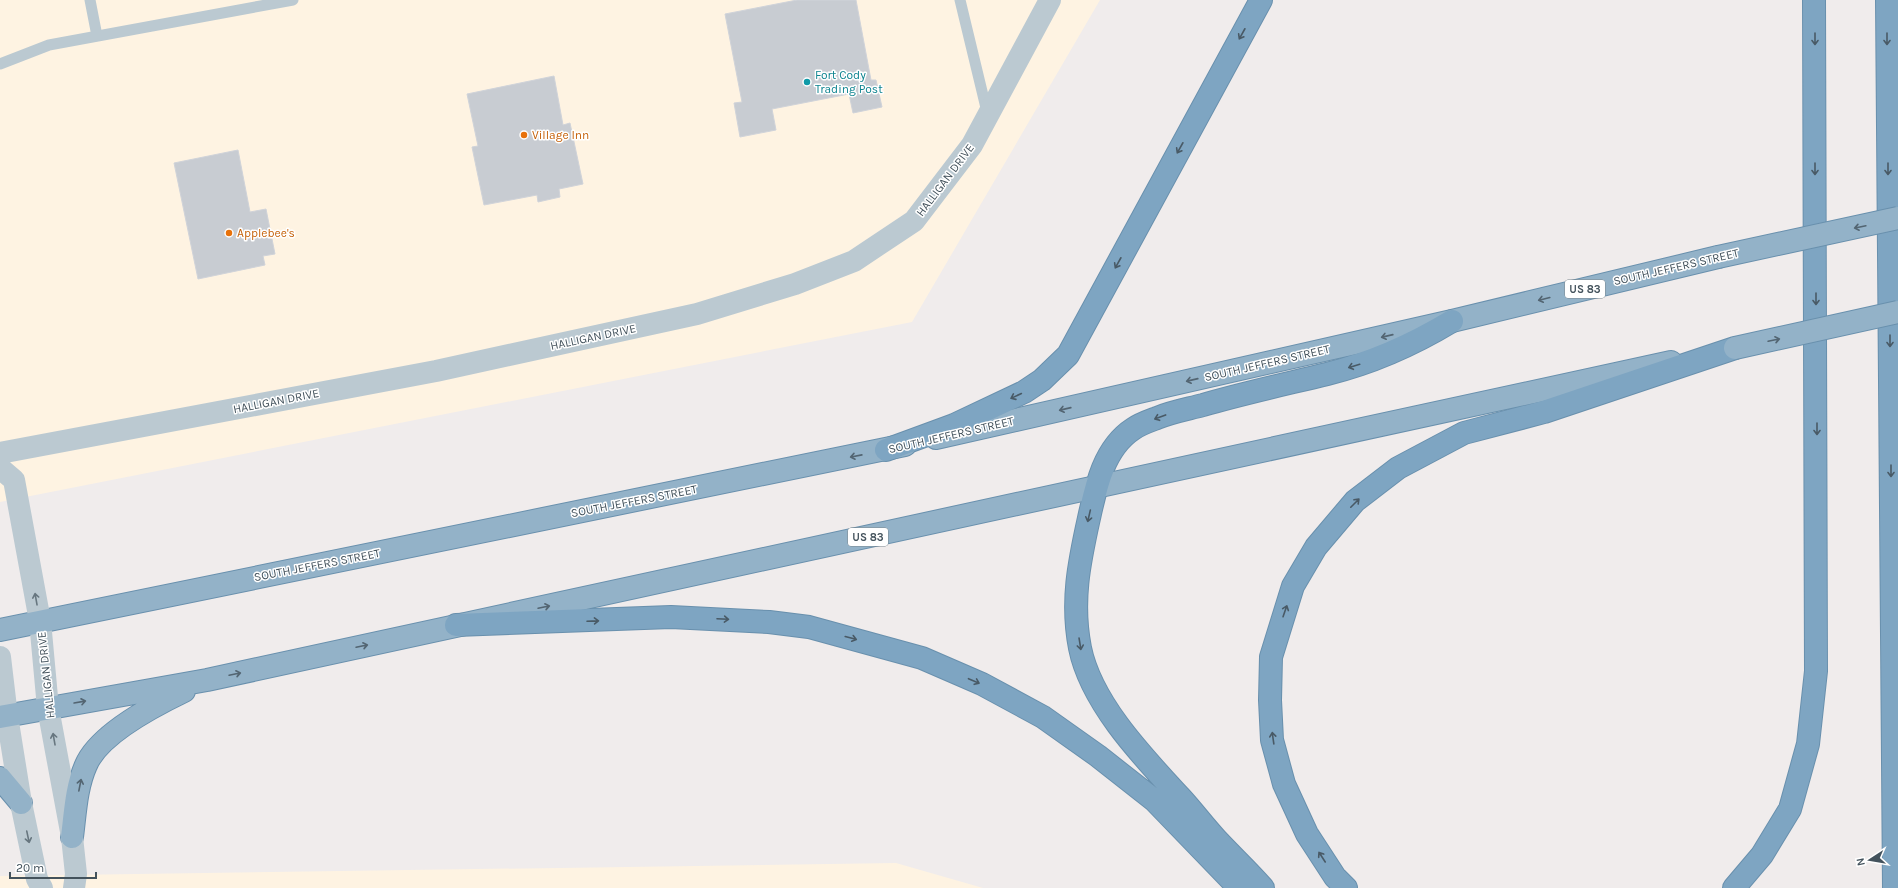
<svg xmlns="http://www.w3.org/2000/svg" width="1898" height="888" font-family="Karla,sans-serif">
<style>
.commercial{fill:#fef3e2}
.building{fill:#c8ccd2;stroke:#d0d3d9}
.lines{fill:none;stroke-linecap:round;stroke-linejoin:round}
.trunk-casing{stroke:#6990ad;stroke-width:24}
.motorway-casing{stroke:#6990ad;stroke-width:24}
.service{stroke:#bbc9d1;stroke-width:11}
.minor{stroke:#bbc9d1;stroke-width:22}
.tertiary{stroke:#bbc9d1;stroke-width:22}
.trunk{stroke:#93b2c8;stroke-width:22}
.motorway{stroke:#7ea5c2;stroke-width:22}
.trunk-bridge-casing{stroke:#6990ad;stroke-width:24;stroke-linecap:butt}
.trunk-bridge{stroke:#93b2c8;stroke-width:22}
.oneway{stroke:#495a66}
.oneway2{stroke:#536572}
.oneway3{stroke:#67767f}
.culture-dot{fill:#0f9aa8;stroke:#fff;stroke-width:1.5}
.food-dot{fill:#e8710a;stroke:#fff;stroke-width:1.5}
.labels{text-anchor:middle;stroke-width:3;stroke-linejoin:round;paint-order:stroke}
.shield{fill:#fff;stroke:#7b868d;stroke-width:1}
.shield-label{font-size:11px;font-weight:bold;fill:#43525c}
.culture-label{font-size:12px;fill:#0d838f;stroke:#fff;text-anchor:start}
.food-label{font-size:12px;fill:#c56008;stroke:#fff;text-anchor:start}
.street-label{font-size:12px;fill:#43525c;stroke:#fff}
</style>
<rect width="100%" height="100%" fill="#f0ecec"/>
<path class="commercial" d="M 0,0 L 1100,0 L 912,322 L 0,502 Z
M 896,863 L 983,888 L 0,888 L 0,876 Z"/>
<path class="building" d="M 797,0 L 856,0 L 871,80 L 876,80 L 882,107 L 853,113 L 849,94 L 772,109 L 776,130 L 740,137 L 734,103 L 742,102 L 725,14 Z
M 554,76 L 563,125 L 570,123 L 583,184 L 559,189 L 560,197 L 538,202 L 537,195 L 484,205 L 472,147 L 478,146 L 467,94 Z
M 238,150 L 250,212 L 266,209 L 275,254 L 263,256 L 265,265 L 198,279 L 174,163 Z"/>
<g class="lines">
<defs>
<path id="trunk" d="M 936,438 L 1452,321 L 1718,257
M 0,630 L 905,445
M 0,717 L 207,680 L 1671,362
M 0,778 L 21,803
M 72,837 C 75,814 76,787 86,765 C 99,734 155,705 184,691"/>
<path id="motorway" d="M 1887,0 L 1894,888
M 886,450 L 954,425 L 1024,392 L 1042,380 L 1068,355 L 1261,0
M 456,625 L 671,617 L 769,622 L 809,627 L 922,658 L 982,684 L 1043,717 L 1098,756 L 1154,800 L 1239,888
M 1263,888 C 1248,871 1232,856 1217,840 C 1204,826 1193,811 1180,797 C 1143,757 1091,703 1080,648 C 1071,602 1079,563 1089,518 C 1096,486 1104,448 1133,429 C 1140,424 1149,421 1157,418 C 1171,412 1188,409 1203,405 C 1244,393 1286,384 1327,374 C 1372,363 1414,344 1452,321
M 1346,888 L 1335,877 L 1307,834 L 1284,784 L 1272,740 L 1270,700 L 1271,657 L 1293,586 L 1316,547 L 1355,501 L 1398,468 L 1464,433 L 1544,412 L 1735,348
M 1734,888 L 1762,855 L 1790,809 L 1808,744 L 1816,671 L 1814,0"/>
</defs>
<use href="#trunk" class="trunk-casing"/>
<use href="#motorway" class="motorway-casing"/>
<path class="service" d="M 90,0 L 97,36
M 960,0 L 987,112
M 0,64 L 49,45 L 293,0"/>
<path class="minor" d="M 48,708 L 72,837 L 76,874 L 74,888
M 7,716 L 21,803 L 37,879 L 42,888"/>
<path class="tertiary" d="M 0,453 L 436,371 L 697,314 L 795,284 L 854,261 L 914,221 L 972,145 L 1050,0
M 0,468 L 14,480 L 40,621 L 48,708
M 0,657 L 7,716"/>
<use href="#trunk" class="trunk"/>
<use href="#motorway" class="motorway"/>
<defs>
<path id="trunk-bridge" d="M 1718,257 L 1898,218
M 1735,348 L 1898,312"/>
</defs>
<use href="#trunk-bridge" class="trunk-bridge-casing"/>
<use href="#trunk-bridge" class="trunk-bridge"/>
</g>
<defs><path id="oneway-shaft" d="M-6 0H5M1.5-3L5.5 0L1.5 3" fill="none" stroke-width="1.6" stroke-linecap="round" stroke-linejoin="round"/></defs>
<g class="oneway">
<use href="#oneway-shaft" transform="translate(1242 34) rotate(119)"/>
<use href="#oneway-shaft" transform="translate(1815 39) rotate(90)"/>
<use href="#oneway-shaft" transform="translate(1887 39) rotate(90)"/>
<use href="#oneway-shaft" transform="translate(1180 148) rotate(119)"/>
<use href="#oneway-shaft" transform="translate(1815 169) rotate(90)"/>
<use href="#oneway-shaft" transform="translate(1888 169) rotate(90)"/>
<use href="#oneway-shaft" transform="translate(1118 263) rotate(119)"/>
<use href="#oneway-shaft" transform="translate(1816 299) rotate(90)"/>
<use href="#oneway-shaft" transform="translate(1890 341) rotate(90)"/>
<use href="#oneway-shaft" transform="translate(1354 366) rotate(163)"/>
<use href="#oneway-shaft" transform="translate(1016 396) rotate(155)"/>
<use href="#oneway-shaft" transform="translate(1160 417) rotate(160)"/>
<use href="#oneway-shaft" transform="translate(1817 429) rotate(90)"/>
<use href="#oneway-shaft" transform="translate(1891 471) rotate(90)"/>
<use href="#oneway-shaft" transform="translate(1355 503) rotate(-45)"/>
<use href="#oneway-shaft" transform="translate(1089 516) rotate(103)"/>
<use href="#oneway-shaft" transform="translate(1285 611) rotate(-71)"/>
<use href="#oneway-shaft" transform="translate(723 619) rotate(3)"/>
<use href="#oneway-shaft" transform="translate(593 621) rotate(-2)"/>
<use href="#oneway-shaft" transform="translate(851 638) rotate(15)"/>
<use href="#oneway-shaft" transform="translate(1080 644) rotate(81)"/>
<use href="#oneway-shaft" transform="translate(974 681) rotate(23)"/>
<use href="#oneway-shaft" transform="translate(1273 738) rotate(-98)"/>
<use href="#oneway-shaft" transform="translate(1322 857) rotate(-123)"/>
</g>
<g class="oneway2">
<use href="#oneway-shaft" transform="translate(1860 227) rotate(168)"/>
<use href="#oneway-shaft" transform="translate(1544 299) rotate(166)"/>
<use href="#oneway-shaft" transform="translate(1387 336) rotate(167)"/>
<use href="#oneway-shaft" transform="translate(1774 340) rotate(-12)"/>
<use href="#oneway-shaft" transform="translate(1192 380) rotate(167)"/>
<use href="#oneway-shaft" transform="translate(1065 409) rotate(167)"/>
<use href="#oneway-shaft" transform="translate(856 456) rotate(169)"/>
<use href="#oneway-shaft" transform="translate(544 607) rotate(-12)"/>
<use href="#oneway-shaft" transform="translate(362 646) rotate(-12)"/>
<use href="#oneway-shaft" transform="translate(235 674) rotate(-12)"/>
<use href="#oneway-shaft" transform="translate(80 702) rotate(-10)"/>
<use href="#oneway-shaft" transform="translate(80 785) rotate(-79)"/>
</g>
<g class="oneway3">
<use href="#oneway-shaft" transform="translate(36 599) rotate(-100)"/>
<use href="#oneway-shaft" transform="translate(54 739) rotate(-100)"/>
<use href="#oneway-shaft" transform="translate(28 837) rotate(78)"/>
</g>
<circle class="culture-dot" cx="807" cy="82" r="4"/>
<g class="food-dot">
<circle cx="524" cy="135" r="4"/>
<circle cx="229" cy="233" r="4"/>
</g>
<g class="labels">
<g class="shield">
<rect x="1565" y="280" width="40" height="18" rx="3"/>
<rect x="848" y="528" width="40" height="18" rx="3"/>
</g>
<g class="shield-label">
<text x="1585" y="293">US 83</text>
<text x="868" y="541">US 83</text>
</g>
<g class="culture-label">
<text x="815" y="79">Fort Cody<tspan x="815" dy="14">Trading Post</tspan></text>
</g>
<g class="food-label">
<text x="532" y="139">Village Inn</text>
<text x="237" y="237">Applebee's</text>
</g>
<g class="street-label">
<text transform="translate(945 180) rotate(-53)" y="4">HALLIGAN DRIVE</text>
<text transform="translate(1676 267) rotate(-13)" y="4">SOUTH JEFFERS STREET</text>
<text transform="translate(593 337) rotate(-12)" y="4">HALLIGAN DRIVE</text>
<text transform="translate(1267 363) rotate(-13)" y="4">SOUTH JEFFERS STREET</text>
<text transform="translate(276 401) rotate(-11)" y="4">HALLIGAN DRIVE</text>
<text transform="translate(951 435) rotate(-13)" y="4">SOUTH JEFFERS STREET</text>
<text transform="translate(634 501) rotate(-11)" y="4">SOUTH JEFFERS STREET</text>
<text transform="translate(317 565) rotate(-11)" y="4">SOUTH JEFFERS STREET</text>
<text transform="translate(46 675) rotate(-96)" y="4">HALLIGAN DRIVE</text>
</g>
</g>
<g transform="translate(1870 860) rotate(258)" stroke="#ffffff" stroke-width="3" paint-order="stroke">
<path d="M0-3L7 15L0 10L-7 15Z" fill="#43525c"/>
<text y="-6" font-size="11" font-weight="bold" text-anchor="middle" fill="#43525c">N</text>
</g>
<path d="M10 872v6h86v-6" fill="none" stroke="#43525c" stroke-width="2"/>
<text x="16" y="872" font-size="12" fill="#43525c" stroke="#ffffff" stroke-width="3" paint-order="stroke">20 m</text>
</svg>
